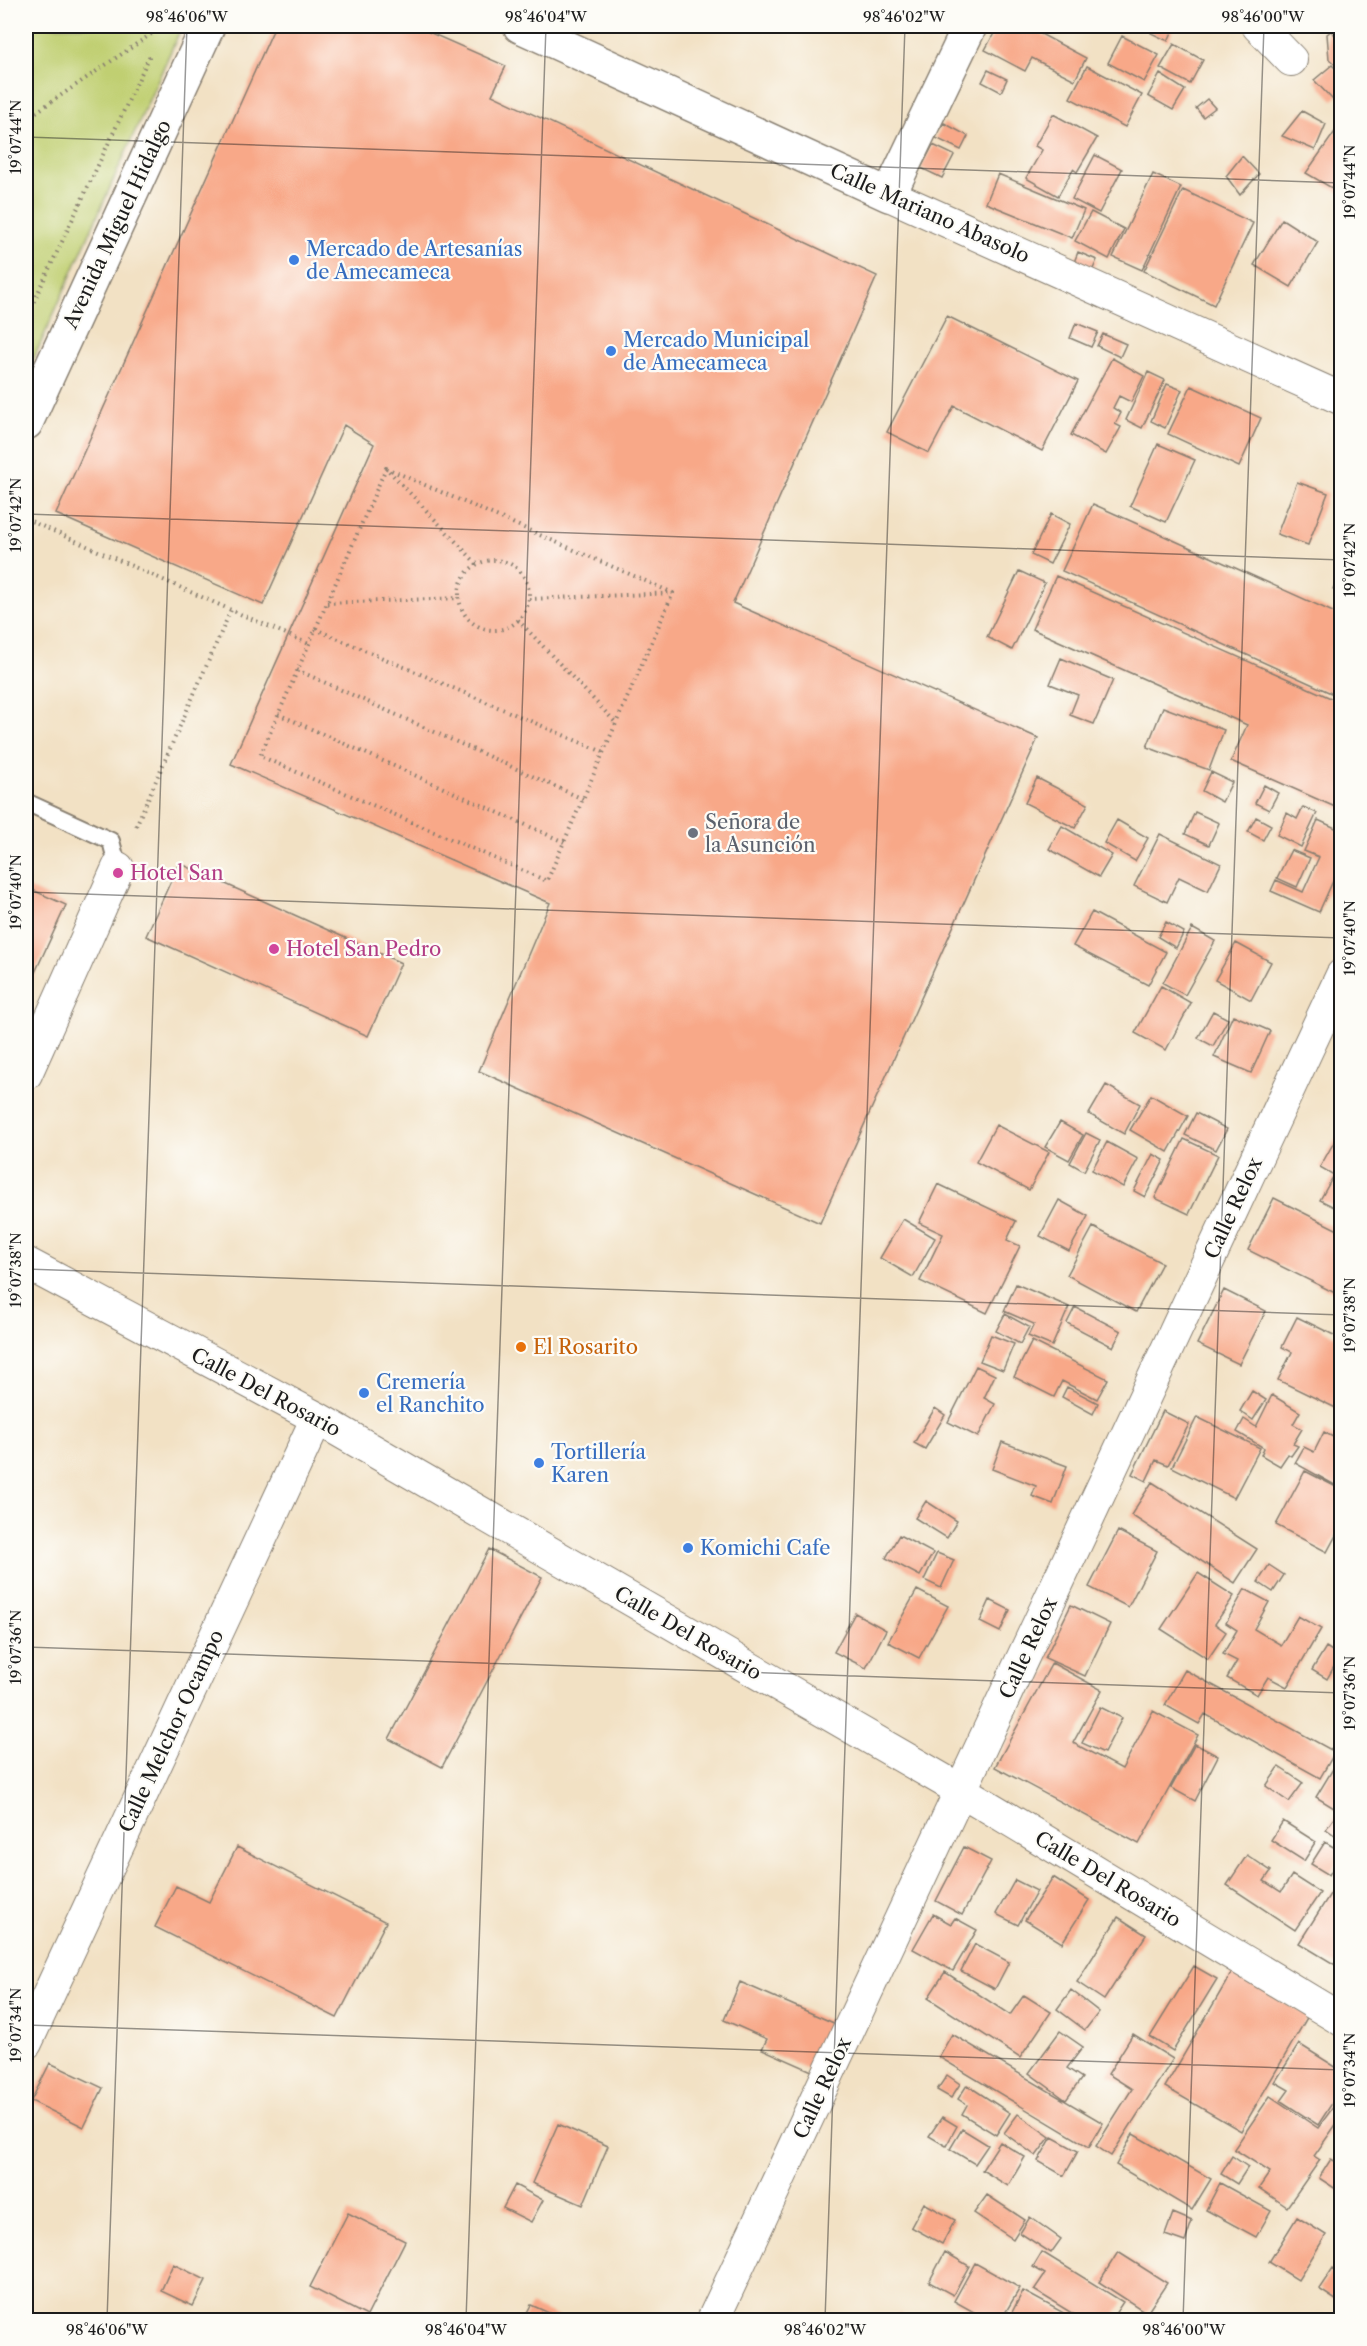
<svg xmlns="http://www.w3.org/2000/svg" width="1367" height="2346" font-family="'Libre Caslon Text',serif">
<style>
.green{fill:#c0cf71;stroke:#6e7646;stroke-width:1.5}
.building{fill:#f8a888}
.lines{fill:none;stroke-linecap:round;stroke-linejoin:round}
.service-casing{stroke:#877e70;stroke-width:20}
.minor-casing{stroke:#877e70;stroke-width:34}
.tertiary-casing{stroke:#877e70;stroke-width:36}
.primary-casing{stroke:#877e70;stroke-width:36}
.path{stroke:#877e70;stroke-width:4;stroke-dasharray:1.5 4.5;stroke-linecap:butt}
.service{stroke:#fff;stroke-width:16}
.minor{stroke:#fff;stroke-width:32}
.tertiary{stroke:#fff;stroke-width:33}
.primary{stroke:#fff;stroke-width:33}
.ticks{fill:none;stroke:#1c1c1c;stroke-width:1.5;stroke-opacity:0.45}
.shop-dot{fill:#3f7fe0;stroke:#fdfcf7;stroke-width:2}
.worship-dot{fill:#6b7280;stroke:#fdfcf7;stroke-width:2}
.hotel-dot{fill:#d1479c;stroke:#fdfcf7;stroke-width:2}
.food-dot{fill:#e8710a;stroke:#fdfcf7;stroke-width:2}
.labels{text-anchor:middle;stroke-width:4.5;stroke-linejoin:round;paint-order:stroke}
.street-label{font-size:20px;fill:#1c1c1c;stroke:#fdfcf7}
.shop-label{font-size:20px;fill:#366cbe;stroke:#fdfcf7;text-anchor:start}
.worship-label{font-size:20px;fill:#5b616d;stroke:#fdfcf7;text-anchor:start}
.hotel-label{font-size:20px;fill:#b23c85;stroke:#fdfcf7;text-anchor:start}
.food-label{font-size:20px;fill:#c56008;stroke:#fdfcf7;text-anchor:start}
.neatline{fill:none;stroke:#1c1c1c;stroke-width:2}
.ticks-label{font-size:15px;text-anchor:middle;fill:#1c1c1c}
</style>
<rect width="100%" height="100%" fill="#fdfcf7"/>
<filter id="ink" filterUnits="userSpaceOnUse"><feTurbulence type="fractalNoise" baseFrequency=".0167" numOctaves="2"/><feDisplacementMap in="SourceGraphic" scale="12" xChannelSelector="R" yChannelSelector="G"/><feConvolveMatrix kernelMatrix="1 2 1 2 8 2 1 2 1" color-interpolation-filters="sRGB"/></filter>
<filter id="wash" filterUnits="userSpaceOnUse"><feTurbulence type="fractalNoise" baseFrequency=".008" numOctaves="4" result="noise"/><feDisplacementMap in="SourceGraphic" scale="24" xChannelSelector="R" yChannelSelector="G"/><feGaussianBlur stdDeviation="1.35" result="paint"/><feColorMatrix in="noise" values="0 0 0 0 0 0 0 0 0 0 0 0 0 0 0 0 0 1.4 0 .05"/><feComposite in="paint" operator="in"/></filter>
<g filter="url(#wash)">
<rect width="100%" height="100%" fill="#f2e1c4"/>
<path class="green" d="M 26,26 L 182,26 L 26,376 Z"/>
<g id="blocks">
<path class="building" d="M 275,26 L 415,26 L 506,66 L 492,95 L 877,276 L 733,603 L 1038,738 L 820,1223 L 479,1071 L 550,903 L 231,764 L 374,444 L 344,425 L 263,605 L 56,514 Z
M 998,26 L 1026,26 L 1086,58 L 1075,80 L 1032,58 L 1025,71 L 985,50 Z
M 1154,26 L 1175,26 L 1168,41 L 1151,33 Z
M 1331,31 L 1342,42 L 1342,71 L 1329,59 L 1327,34 Z
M 1122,36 L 1159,55 L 1144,82 L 1108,63 Z
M 1174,44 L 1203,60 L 1190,84 L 1160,68 Z
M 1332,65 L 1342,75 L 1342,92 L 1333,100 L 1314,80 Z
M 1087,66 L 1142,95 L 1125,127 L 1070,98 Z
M 988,70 L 1007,79 L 1001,92 L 982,82 Z
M 1160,74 L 1185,90 L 1173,110 L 1148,96 Z
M 1207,99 L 1215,108 L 1203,117 L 1196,108 Z
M 1302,111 L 1326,124 L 1315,150 L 1282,136 Z
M 1053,114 L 1097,138 L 1077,172 L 1073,169 L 1058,196 L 1026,178 L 1042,150 L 1035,146 Z
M 944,123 L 968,136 L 961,150 L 936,138 Z
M 1339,126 L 1342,130 L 1342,194 L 1306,173 Z
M 933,145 L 954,155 L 942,178 L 921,168 Z
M 1095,155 L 1122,169 L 1099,213 L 1072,199 Z
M 1242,156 L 1259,174 L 1240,195 L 1226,176 Z
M 998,174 L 1084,210 L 1072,238 L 986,203 Z
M 1153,174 L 1181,187 L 1142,270 L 1113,257 Z
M 1183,190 L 1253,223 L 1214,305 L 1144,271 Z
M 1091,212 L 1124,229 L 1109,259 L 1075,241 Z
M 1282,219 L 1318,242 L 1291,287 L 1254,265 Z
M 1078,252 L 1097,260 L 1089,278 L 1071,270 Z
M 947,316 L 1078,381 L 1042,451 L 954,406 L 929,453 L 887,432 Z
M 1076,323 L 1098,332 L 1091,347 L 1070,338 Z
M 1103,334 L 1126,344 L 1120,357 L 1097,346 Z
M 1112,358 L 1144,376 L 1131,402 L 1119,396 L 1113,408 L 1121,413 L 1115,424 L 1121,427 L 1106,454 L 1071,435 Z
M 1148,372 L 1165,380 L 1142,428 L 1126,420 Z
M 1167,384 L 1182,390 L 1165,428 L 1151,421 Z
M 1191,386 L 1261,418 L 1239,467 L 1168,434 Z
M 1158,444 L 1195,460 L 1166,522 L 1130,506 Z
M 1297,482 L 1328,493 L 1308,545 L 1277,534 Z
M 1093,504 L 1342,616 L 1342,698 L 1062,571 Z
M 1051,514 L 1070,524 L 1050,564 L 1031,555 Z
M 1019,571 L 1045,583 L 1012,650 L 987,637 Z
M 1342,572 L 1342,593 L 1333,589 Z
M 1056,576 L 1342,703 L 1342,810 L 1231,761 L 1247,725 L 1032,629 Z
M 1061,658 L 1113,680 L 1094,724 L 1070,715 L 1078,695 L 1050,684 Z
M 1163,707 L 1224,730 L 1209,770 L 1147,747 Z
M 1211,772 L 1232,782 L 1222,802 L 1202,791 Z
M 1037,778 L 1088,804 L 1075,828 L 1025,803 Z
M 1264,785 L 1278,793 L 1269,810 L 1255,803 Z
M 1303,807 L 1317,813 L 1301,847 L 1277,835 L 1287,813 L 1297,819 Z
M 1195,812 L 1219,823 L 1209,845 L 1185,834 Z
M 1256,817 L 1271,825 L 1263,840 L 1248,832 Z
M 1117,820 L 1148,838 L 1135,861 L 1104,843 Z
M 1318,820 L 1342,831 L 1342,861 L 1319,912 L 1271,891 L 1276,880 L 1303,892 L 1319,857 L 1304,851 Z
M 1062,826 L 1112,855 L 1099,877 L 1049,849 Z
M 1160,834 L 1221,864 L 1208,891 L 1179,877 L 1167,902 L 1134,886 Z
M 1291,850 L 1310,858 L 1297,887 L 1277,878 Z
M 179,863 L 401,963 L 368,1036 L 146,936 Z
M 26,887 L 66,905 L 26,992 Z
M 1092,912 L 1166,952 L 1148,985 L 1073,946 Z
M 1166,922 L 1184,932 L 1176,948 L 1158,937 Z
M 1192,928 L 1215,941 L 1185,995 L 1163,983 Z
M 1236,943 L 1271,962 L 1251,1000 L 1215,980 Z
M 1161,986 L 1191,1003 L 1166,1050 L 1135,1033 Z
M 1213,1011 L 1228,1019 L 1213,1046 L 1198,1038 Z
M 1233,1015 L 1270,1031 L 1251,1073 L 1214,1057 Z
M 1106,1085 L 1140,1104 L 1124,1134 L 1089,1114 Z
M 1151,1095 L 1188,1116 L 1168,1152 L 1130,1130 Z
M 1196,1113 L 1227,1129 L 1216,1150 L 1185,1135 Z
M 1060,1122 L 1083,1135 L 1069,1160 L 1045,1147 Z
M 996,1125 L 1049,1152 L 1029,1190 L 976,1162 Z
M 1086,1133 L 1100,1140 L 1084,1171 L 1070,1163 Z
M 1337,1137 L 1342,1140 L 1342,1211 L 1320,1200 L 1334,1175 L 1320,1167 Z
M 1184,1139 L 1218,1155 L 1189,1214 L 1155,1198 Z
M 1107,1142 L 1138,1159 L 1123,1187 L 1092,1170 Z
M 1153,1154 L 1164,1160 L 1145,1197 L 1134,1191 Z
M 938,1184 L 1016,1221 L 1007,1240 L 1020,1246 L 987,1313 L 920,1281 L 943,1234 L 919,1223 Z
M 1274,1198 L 1342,1232 L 1342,1284 L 1337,1294 L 1248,1250 Z
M 1059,1200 L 1088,1216 L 1069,1251 L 1040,1236 Z
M 903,1219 L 935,1238 L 913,1277 L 880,1258 Z
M 1093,1227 L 1162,1263 L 1136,1312 L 1067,1275 Z
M 1016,1284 L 1069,1307 L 1052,1346 L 1028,1336 L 1034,1324 L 1004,1311 Z
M 1224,1290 L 1266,1311 L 1239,1364 L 1197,1344 Z
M 1075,1307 L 1121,1331 L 1113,1347 L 1067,1323 Z
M 1005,1314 L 1029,1327 L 1020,1344 L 996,1331 Z
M 1297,1317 L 1342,1339 L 1342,1411 L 1278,1380 L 1292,1352 L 1282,1347 Z
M 991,1335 L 1014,1344 L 1003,1370 L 980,1361 Z
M 1032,1341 L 1108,1379 L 1097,1399 L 1062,1381 L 1054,1397 L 1014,1377 Z
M 976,1366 L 995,1375 L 984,1398 L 995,1404 L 978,1437 L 948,1422 Z
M 1067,1387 L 1098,1403 L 1093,1414 L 1062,1397 Z
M 1252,1391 L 1266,1400 L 1253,1420 L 1240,1411 Z
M 1272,1395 L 1300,1412 L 1293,1424 L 1302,1429 L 1293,1444 L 1298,1446 L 1291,1456 L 1288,1454 L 1280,1466 L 1261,1455 L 1264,1448 L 1237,1432 L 1244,1419 L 1256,1427 Z
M 935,1408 L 945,1415 L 925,1449 L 914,1443 Z
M 1163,1411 L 1189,1424 L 1168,1465 L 1156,1460 L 1146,1481 L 1132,1474 Z
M 1197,1417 L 1260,1448 L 1234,1498 L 1172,1467 Z
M 1324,1432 L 1342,1442 L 1342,1489 L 1295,1463 L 1304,1447 L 1314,1452 Z
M 1002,1442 L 1067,1466 L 1053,1504 L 1032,1496 L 1036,1486 L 992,1469 Z
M 1305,1471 L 1342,1490 L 1342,1524 L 1327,1552 L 1276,1525 Z
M 1152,1482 L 1257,1549 L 1235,1583 L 1131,1515 Z
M 926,1501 L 957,1521 L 947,1538 L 915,1518 Z
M 1118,1531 L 1157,1551 L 1128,1607 L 1089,1587 Z
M 899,1535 L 933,1553 L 920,1576 L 886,1558 Z
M 489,1549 L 542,1577 L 442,1767 L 389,1739 Z
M 937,1553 L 954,1560 L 941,1588 L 924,1580 Z
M 1269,1565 L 1284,1575 L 1273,1592 L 1258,1582 Z
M 1198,1573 L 1234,1596 L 1215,1624 L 1226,1632 L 1208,1659 L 1161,1629 Z
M 1245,1589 L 1269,1602 L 1254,1629 L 1281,1645 L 1298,1616 L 1321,1629 L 1287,1687 L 1268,1677 L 1257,1695 L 1227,1678 L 1237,1661 L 1223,1654 L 1237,1630 L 1226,1623 Z
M 917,1590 L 948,1606 L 919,1658 L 888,1642 Z
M 990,1600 L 1010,1610 L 1000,1632 L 980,1622 Z
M 1071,1605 L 1110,1624 L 1085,1676 L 1045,1658 Z
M 855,1613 L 886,1630 L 866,1668 L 834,1652 Z
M 1326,1647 L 1340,1656 L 1327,1679 L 1312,1670 Z
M 1052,1663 L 1102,1690 L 1073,1743 L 1122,1769 L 1153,1711 L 1198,1735 L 1139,1844 L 995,1767 Z
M 1185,1670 L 1335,1752 L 1320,1778 L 1205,1714 L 1199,1724 L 1165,1705 Z
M 1100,1707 L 1122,1718 L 1104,1753 L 1082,1743 Z
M 1195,1744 L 1218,1756 L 1195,1801 L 1171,1788 Z
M 1342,1754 L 1342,1840 L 1326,1829 L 1339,1811 L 1316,1797 Z
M 1279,1767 L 1303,1783 L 1289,1802 L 1266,1786 Z
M 1283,1821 L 1316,1842 L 1304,1861 L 1271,1840 Z
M 1325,1842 L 1342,1852 L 1329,1875 L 1311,1864 Z
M 237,1847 L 386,1922 L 337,2018 L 155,1927 L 176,1886 L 209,1902 Z
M 964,1847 L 991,1861 L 962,1915 L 936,1901 Z
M 1247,1855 L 1271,1871 L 1264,1881 L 1281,1892 L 1292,1875 L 1320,1893 L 1295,1930 L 1227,1885 Z
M 1053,1877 L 1089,1900 L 1062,1943 L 1025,1920 Z
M 1015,1880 L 1037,1891 L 1018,1925 L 996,1914 Z
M 1332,1891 L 1342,1897 L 1342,1969 L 1299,1943 Z
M 933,1914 L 951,1924 L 955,1918 L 977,1930 L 953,1971 L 913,1949 Z
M 1118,1917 L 1146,1935 L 1104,2000 L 1077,1982 Z
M 975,1944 L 1009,1962 L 995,1989 L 961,1971 Z
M 1194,1966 L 1217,1979 L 1173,2051 L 1150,2037 Z
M 945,1972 L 1010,2015 L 1024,1995 L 1051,2012 L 1020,2058 L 928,1998 Z
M 1232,1972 L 1308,2016 L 1241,2131 L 1165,2087 Z
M 740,1982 L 836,2024 L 814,2072 L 762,2049 L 767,2039 L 724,2020 Z
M 1071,1990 L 1099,2012 L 1085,2030 L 1057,2009 Z
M 1060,2031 L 1083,2047 L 1067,2068 L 1082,2078 L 1066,2100 L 1029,2073 Z
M 952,2034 L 1103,2123 L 1089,2147 L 939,2057 Z
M 1133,2034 L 1173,2059 L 1111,2156 L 1096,2146 L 1132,2089 L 1108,2074 Z
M 1299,2044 L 1342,2071 L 1342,2088 L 1318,2125 L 1281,2101 L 1289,2090 L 1275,2082 Z
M 50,2063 L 103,2088 L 84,2127 L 31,2101 Z
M 947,2075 L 960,2084 L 951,2098 L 937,2090 Z
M 967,2085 L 1010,2113 L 996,2135 L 962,2114 L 967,2105 L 958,2099 Z
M 1342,2095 L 1342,2116 L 1314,2156 L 1320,2160 L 1287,2207 L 1259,2188 L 1270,2172 L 1234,2149 L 1270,2096 L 1318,2128 Z
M 1018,2114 L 1050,2137 L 1036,2156 L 1004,2133 Z
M 942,2117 L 957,2126 L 946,2146 L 929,2136 Z
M 558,2124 L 608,2146 L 583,2205 L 532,2183 Z
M 962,2129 L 988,2145 L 975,2164 L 950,2149 Z
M 1133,2134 L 1211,2179 L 1192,2210 L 1116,2165 Z
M 1052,2137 L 1078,2151 L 1064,2176 L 1038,2161 Z
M 1000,2142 L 1025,2157 L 1008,2186 L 982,2170 Z
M 1232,2156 L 1248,2167 L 1237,2184 L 1221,2174 Z
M 1331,2159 L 1342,2165 L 1342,2193 L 1319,2178 Z
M 1220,2183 L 1271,2211 L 1256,2237 L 1206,2210 Z
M 515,2185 L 543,2200 L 531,2222 L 503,2208 Z
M 987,2195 L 1025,2220 L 1013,2239 L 974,2213 Z
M 924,2203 L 955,2220 L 942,2244 L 911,2227 Z
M 348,2213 L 405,2241 L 367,2316 L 310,2287 Z
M 1173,2213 L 1192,2221 L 1185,2242 L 1165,2235 Z
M 1030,2217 L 1061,2239 L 1051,2253 L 1020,2233 Z
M 1297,2217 L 1326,2235 L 1298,2280 L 1269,2262 Z
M 945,2252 L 969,2266 L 953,2295 L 929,2282 Z
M 1042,2252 L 1123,2302 L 1111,2320 L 1083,2320 L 1034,2290 L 1045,2274 L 1033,2267 Z
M 1118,2252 L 1167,2283 L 1147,2313 L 1099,2282 Z
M 975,2263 L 1020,2288 L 1001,2320 L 988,2320 L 954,2301 Z
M 173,2264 L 206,2280 L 193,2306 L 161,2291 Z
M 1333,2268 L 1342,2273 L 1342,2304 L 1319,2289 Z
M 1023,2291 L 1073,2318 L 1072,2320 L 1008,2320 Z
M 531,2305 L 565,2320 L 523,2320 Z
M 899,2313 L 911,2320 L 895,2320 Z"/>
</g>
</g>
<g filter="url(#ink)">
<use href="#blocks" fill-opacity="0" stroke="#877e70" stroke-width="1.5"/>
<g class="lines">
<defs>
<path id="service" d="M 26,802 L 111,841 L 118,868"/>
<path id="minor" d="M 1258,26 L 1291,60
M 889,195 L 1342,399
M 26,1074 L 118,868
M 26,1263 L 317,1418 L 962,1791 L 1342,2020
M 26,2043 L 317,1418
M 713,2320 L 1342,975"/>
<path id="tertiary" d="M 520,26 L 889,195 L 970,26"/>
<path id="primary" d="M 26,423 L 208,26"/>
</defs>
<use href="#service" class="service-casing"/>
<use href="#minor" class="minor-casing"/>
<use href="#tertiary" class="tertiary-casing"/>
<use href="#primary" class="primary-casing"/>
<path class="path" d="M 26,119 L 163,26
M 26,318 L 151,53
M 386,468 L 673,593 L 547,881 L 260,756 Z
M 389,471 L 477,564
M 26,519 L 231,610
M459 595a35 35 0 1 1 70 0a35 35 0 1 1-70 0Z
M 529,599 L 672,593
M 327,603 L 459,598
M 518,620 L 616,723
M 315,629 L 603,752
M 297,670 L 583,799
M 278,714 L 564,842
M 136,826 L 231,610 L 309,644"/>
<use href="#service" class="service"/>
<use href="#minor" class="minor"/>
<use href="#tertiary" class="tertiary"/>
<use href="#primary" class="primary"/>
</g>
</g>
<path class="ticks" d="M 26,137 L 1342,183M 26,514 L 1342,560M 26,892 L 1342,938M 26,1269 L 1342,1315M 26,1647 L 1342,1693M 26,2025 L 1342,2070M 107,2320 L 187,26M 466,2320 L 546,26M 825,2320 L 905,26M 1183,2320 L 1264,26"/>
<g class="shop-dot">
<circle cx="294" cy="260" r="6"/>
<circle cx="611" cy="351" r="6"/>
<circle cx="364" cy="1393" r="6"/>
<circle cx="539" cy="1463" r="6"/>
<circle cx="688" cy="1548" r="6"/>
</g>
<circle class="worship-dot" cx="693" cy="833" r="6"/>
<g class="hotel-dot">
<circle cx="118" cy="873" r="6"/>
<circle cx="274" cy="949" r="6"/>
</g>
<circle class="food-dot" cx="521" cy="1347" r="6"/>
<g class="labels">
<g class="street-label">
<text transform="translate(930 213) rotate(24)" y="7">Calle Mariano Abasolo</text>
<text transform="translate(117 224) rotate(-65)" y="7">Avenida Miguel Hidalgo</text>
<text transform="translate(1233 1208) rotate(-65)" y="7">Calle Relox</text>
<text transform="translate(266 1392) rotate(28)" y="7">Calle Del Rosario</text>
<text transform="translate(688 1633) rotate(30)" y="7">Calle Del Rosario</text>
<text transform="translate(1028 1648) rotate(-65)" y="7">Calle Relox</text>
<text transform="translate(171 1731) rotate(-65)" y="7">Calle Melchor Ocampo</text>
<text transform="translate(1108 1879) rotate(31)" y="7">Calle Del Rosario</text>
<text transform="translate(822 2088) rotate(-65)" y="7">Calle Relox</text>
</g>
<g class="shop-label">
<text x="306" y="256">Mercado de Artesanías<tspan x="306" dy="23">de Amecameca</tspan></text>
<text x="623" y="347">Mercado Municipal<tspan x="623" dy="23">de Amecameca</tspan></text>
<text x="376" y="1389">Cremería<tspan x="376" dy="23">el Ranchito</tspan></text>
<text x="551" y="1459">Tortillería<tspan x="551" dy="23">Karen</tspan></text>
<text x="700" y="1555">Komichi Cafe</text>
</g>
<g class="worship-label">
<text x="705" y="829">Señora de<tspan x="705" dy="23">la Asunción</tspan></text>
</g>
<g class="hotel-label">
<text x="130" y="880">Hotel San</text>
<text x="286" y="956">Hotel San Pedro</text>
</g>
<g class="food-label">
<text x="533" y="1354">El Rosarito</text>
</g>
</g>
<rect width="1367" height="2346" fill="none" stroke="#fdfcf7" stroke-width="66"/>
<rect x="33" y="33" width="1301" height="2280" class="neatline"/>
<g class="ticks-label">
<text x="187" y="22">98°46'06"W</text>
<text x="546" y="22">98°46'04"W</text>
<text x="904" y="22">98°46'02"W</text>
<text x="1263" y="22">98°46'00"W</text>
<text transform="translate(16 137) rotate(-90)" y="5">19°07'44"N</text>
<text transform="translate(1350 182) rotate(-90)" y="5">19°07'44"N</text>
<text transform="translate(16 515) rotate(-90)" y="5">19°07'42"N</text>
<text transform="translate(1350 560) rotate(-90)" y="5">19°07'42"N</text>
<text transform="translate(16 892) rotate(-90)" y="5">19°07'40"N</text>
<text transform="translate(1350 938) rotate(-90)" y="5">19°07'40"N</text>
<text transform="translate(16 1270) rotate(-90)" y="5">19°07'38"N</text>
<text transform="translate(1350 1315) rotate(-90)" y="5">19°07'38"N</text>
<text transform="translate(16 1647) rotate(-90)" y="5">19°07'36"N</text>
<text transform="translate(1350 1693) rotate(-90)" y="5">19°07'36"N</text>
<text transform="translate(16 2025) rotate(-90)" y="5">19°07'34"N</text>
<text transform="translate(1350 2070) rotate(-90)" y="5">19°07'34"N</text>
<text x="107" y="2335">98°46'06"W</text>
<text x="466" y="2335">98°46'04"W</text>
<text x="825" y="2335">98°46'02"W</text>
<text x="1184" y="2335">98°46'00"W</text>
</g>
</svg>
